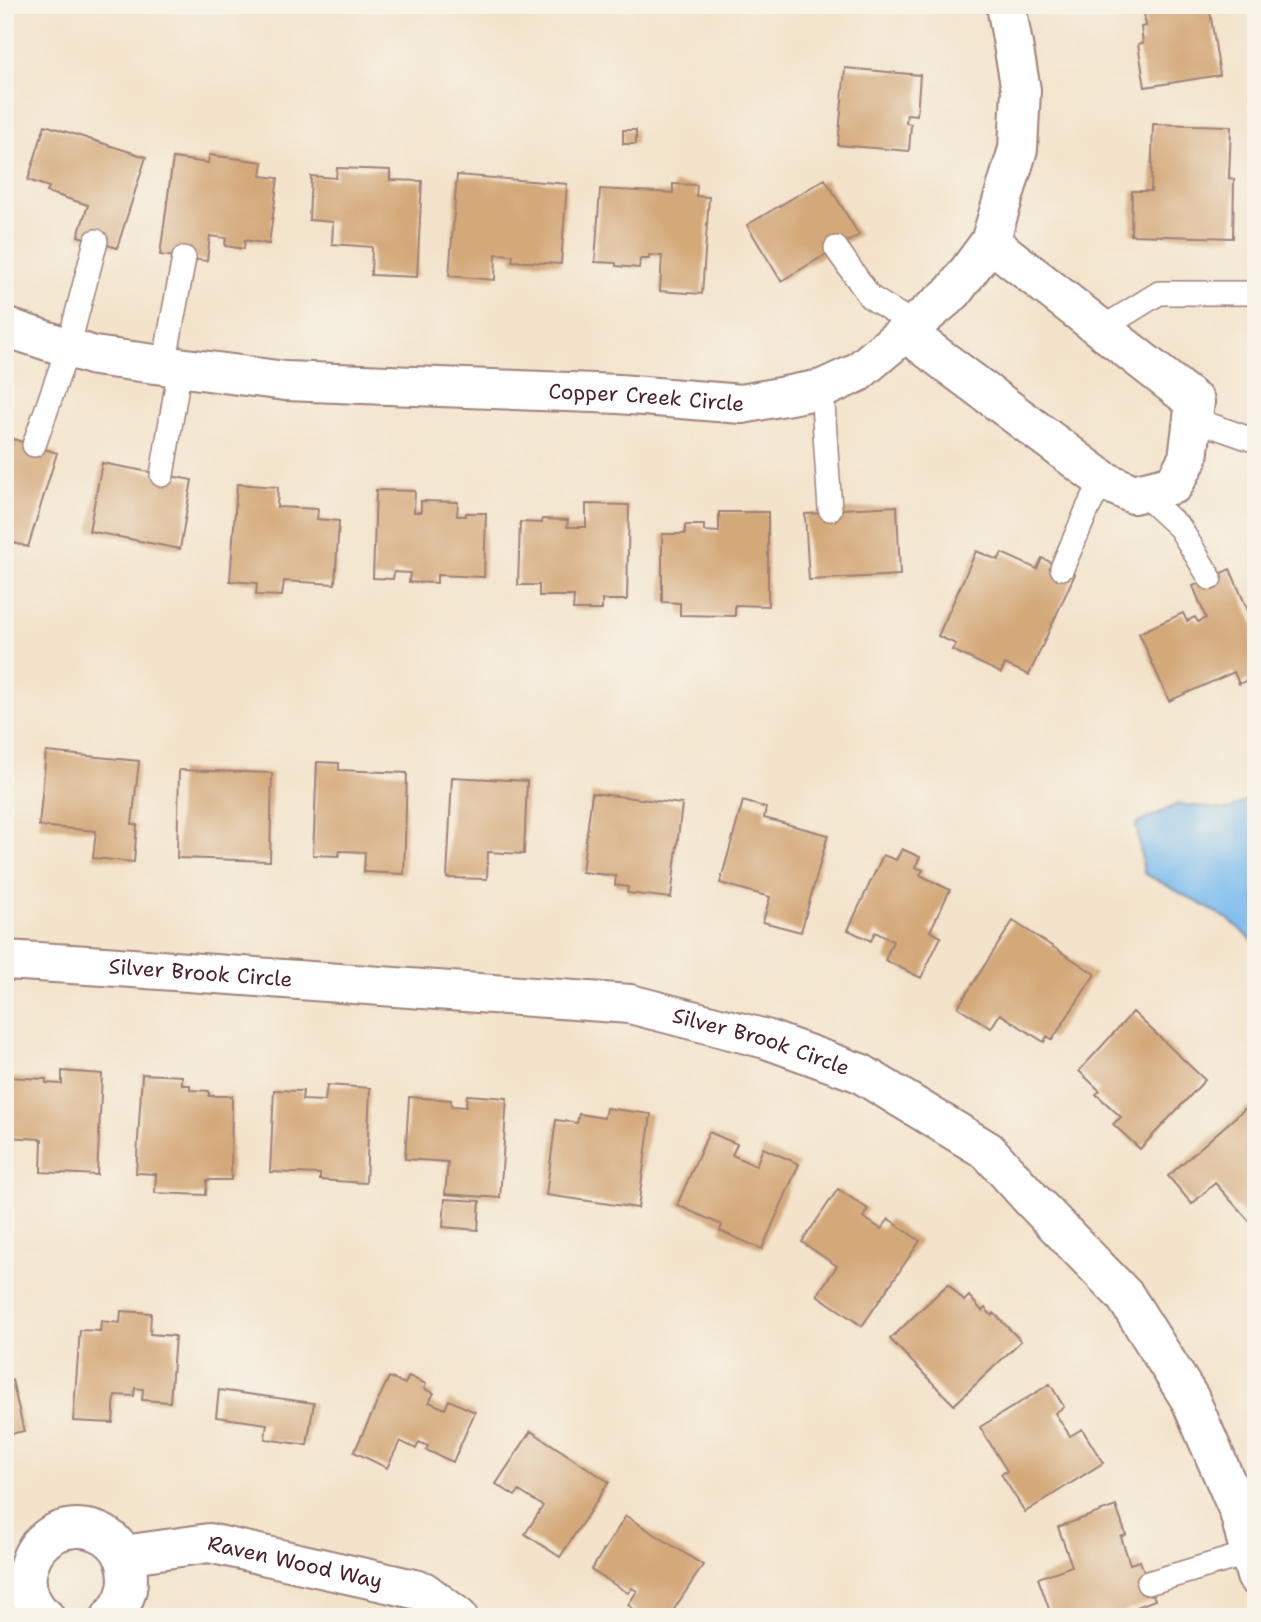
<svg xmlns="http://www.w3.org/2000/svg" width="1261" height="1622" font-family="'Shantell Sans',sans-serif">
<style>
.water{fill:#79bbee;stroke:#626d8c;stroke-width:2}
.building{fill:#d4a97a}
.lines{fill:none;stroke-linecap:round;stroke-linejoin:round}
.lane-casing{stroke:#9e817a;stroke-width:26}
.street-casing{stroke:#9e817a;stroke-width:42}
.lane{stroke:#fff;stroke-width:23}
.street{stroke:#fff;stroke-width:38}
.labels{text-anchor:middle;stroke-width:5;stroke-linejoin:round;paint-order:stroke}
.street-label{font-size:21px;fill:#4a1f2b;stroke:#f7f3e8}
</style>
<rect width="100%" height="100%" fill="#f7f3e8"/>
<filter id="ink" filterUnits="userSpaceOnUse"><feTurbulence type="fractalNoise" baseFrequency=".0143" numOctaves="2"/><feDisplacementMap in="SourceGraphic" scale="14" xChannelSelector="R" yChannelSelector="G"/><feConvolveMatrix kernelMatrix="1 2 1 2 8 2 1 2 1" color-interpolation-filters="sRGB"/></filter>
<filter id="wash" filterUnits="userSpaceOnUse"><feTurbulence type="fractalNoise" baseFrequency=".00686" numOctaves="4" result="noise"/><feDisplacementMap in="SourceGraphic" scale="28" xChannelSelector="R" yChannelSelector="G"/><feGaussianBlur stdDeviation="1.57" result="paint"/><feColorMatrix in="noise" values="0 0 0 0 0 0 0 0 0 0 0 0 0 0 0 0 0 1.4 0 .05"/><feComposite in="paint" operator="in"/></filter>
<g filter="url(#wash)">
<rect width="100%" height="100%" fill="#f3e3ca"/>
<path class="water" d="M 1256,794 L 1256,943 L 1228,919 L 1144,873 L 1136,824 L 1178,804 L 1229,810 Z"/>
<g id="blocks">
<path class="building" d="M 1148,5 L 1209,5 L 1220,75 L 1145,87 L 1138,44 L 1143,43 L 1141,27 L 1146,26 L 1143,7 Z
M 845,68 L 920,75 L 917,115 L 907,114 L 906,123 L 911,124 L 909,151 L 838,145 Z
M 1153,124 L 1231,126 L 1229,178 L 1234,179 L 1233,238 L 1131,235 L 1132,191 L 1151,191 Z
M 45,125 L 146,157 L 117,248 L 78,236 L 88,205 L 47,192 L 49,187 L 28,180 Z
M 623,130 L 636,130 L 636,144 L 623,144 Z
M 209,155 L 263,162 L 261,176 L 278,178 L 269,244 L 245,240 L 244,249 L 225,246 L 226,238 L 210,236 L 207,261 L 160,255 L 173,158 L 208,163 Z
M 337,168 L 390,170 L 390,180 L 422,181 L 417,277 L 371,275 L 372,247 L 332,244 L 333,222 L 309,220 L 311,176 L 336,178 Z
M 457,175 L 567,184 L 561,264 L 512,261 L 513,255 L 496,254 L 495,280 L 449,276 Z
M 825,179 L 859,235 L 781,281 L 747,225 Z
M 673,184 L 697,185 L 696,196 L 709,197 L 702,294 L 660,291 L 662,256 L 649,255 L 649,259 L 640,259 L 639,268 L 616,266 L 616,263 L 595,262 L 600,189 L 673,193 Z
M 13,439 L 57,453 L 28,547 L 5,540 L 5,464 Z
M 102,463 L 192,480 L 180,549 L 89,531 Z
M 237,484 L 278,487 L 277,507 L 318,509 L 317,519 L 339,521 L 335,584 L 284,581 L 282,596 L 256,595 L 257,583 L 230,581 Z
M 376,490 L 415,491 L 414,512 L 421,512 L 421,501 L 458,502 L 457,516 L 466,516 L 466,513 L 486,513 L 484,577 L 437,575 L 437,583 L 409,582 L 410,573 L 394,572 L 393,579 L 373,578 Z
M 586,504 L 629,505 L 627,600 L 602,600 L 602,610 L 573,610 L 574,596 L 539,596 L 539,585 L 518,585 L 520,522 L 542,523 L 542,519 L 568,520 L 567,527 L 586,527 Z
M 897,506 L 900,575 L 809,580 L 805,514 L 824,513 L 824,510 Z
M 719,512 L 768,512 L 768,606 L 735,605 L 735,616 L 680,615 L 680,603 L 662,602 L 662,534 L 685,534 L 685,525 L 704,525 L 704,531 L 719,532 Z
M 976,551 L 998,560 L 1002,553 L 1037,569 L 1042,558 L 1075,574 L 1029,675 L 1005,664 L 1001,673 L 952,650 L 956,644 L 938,636 Z
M 1230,569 L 1256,629 L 1256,677 L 1239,684 L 1234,672 L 1169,701 L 1139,633 L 1183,613 L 1187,621 L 1195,617 L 1198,622 L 1206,618 L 1193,586 Z
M 46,752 L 139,761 L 132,824 L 137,825 L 134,862 L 93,858 L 96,831 L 39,826 Z
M 317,762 L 339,763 L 339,770 L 407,773 L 404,874 L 364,872 L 365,852 L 340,851 L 339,856 L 313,855 Z
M 179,770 L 272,773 L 270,861 L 177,858 Z
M 452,777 L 527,781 L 524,854 L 488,852 L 487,879 L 447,878 Z
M 592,793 L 682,804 L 671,898 L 627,893 L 628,887 L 615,885 L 616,876 L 582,872 Z
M 743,801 L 766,808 L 764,818 L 828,835 L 801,932 L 763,922 L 770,897 L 720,883 Z
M 902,849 L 920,857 L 915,867 L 923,870 L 920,875 L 950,890 L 930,931 L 941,937 L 921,978 L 885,960 L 893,941 L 875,932 L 871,941 L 848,930 L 883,855 L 896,860 Z
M 1013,921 L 1095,974 L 1052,1040 L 1047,1036 L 1044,1042 L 1000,1014 L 991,1028 L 958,1007 Z
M 1133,1012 L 1205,1080 L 1140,1149 L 1113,1124 L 1121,1117 L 1096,1094 L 1100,1091 L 1079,1071 Z
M 62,1071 L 102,1074 L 97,1175 L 41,1172 L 42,1139 L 5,1137 L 5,1077 L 46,1079 L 46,1083 L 62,1084 Z
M 142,1074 L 182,1076 L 182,1085 L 190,1085 L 190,1090 L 209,1091 L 209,1096 L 232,1096 L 231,1180 L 207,1180 L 206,1195 L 155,1193 L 156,1174 L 136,1173 Z
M 327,1085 L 370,1088 L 366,1183 L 320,1180 L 320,1174 L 270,1172 L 274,1090 L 303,1091 L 302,1100 L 325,1101 Z
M 467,1095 L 507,1098 L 500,1198 L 445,1194 L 448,1162 L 405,1159 L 409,1097 L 451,1100 L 451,1106 L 466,1107 Z
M 1248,1106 L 1256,1115 L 1256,1219 L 1251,1223 L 1215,1183 L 1192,1204 L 1168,1176 Z
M 606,1108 L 651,1114 L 638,1208 L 546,1195 L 556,1120 L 577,1123 L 579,1114 L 604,1118 Z
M 709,1132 L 737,1144 L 732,1155 L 756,1166 L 763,1148 L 799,1164 L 762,1249 L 720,1231 L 722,1225 L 677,1205 Z
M 838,1189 L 868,1209 L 863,1217 L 881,1229 L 889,1219 L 920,1241 L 862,1326 L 817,1295 L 837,1266 L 802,1242 Z
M 445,1199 L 480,1201 L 478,1230 L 443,1227 Z
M 948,1284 L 964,1301 L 969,1296 L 982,1311 L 985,1308 L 992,1316 L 994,1313 L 1021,1341 L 954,1405 L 890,1339 Z
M 121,1311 L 151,1313 L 150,1334 L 175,1336 L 170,1402 L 142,1400 L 143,1389 L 135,1388 L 134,1396 L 115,1395 L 113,1423 L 73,1421 L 80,1330 L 100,1331 L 101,1321 L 120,1323 Z
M 409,1376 L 426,1384 L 424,1389 L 434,1393 L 429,1402 L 445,1409 L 449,1400 L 475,1412 L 453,1462 L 426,1450 L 428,1446 L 419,1442 L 416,1449 L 400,1441 L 387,1468 L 354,1452 L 389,1377 L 405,1384 Z
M 12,1380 L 24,1431 L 5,1435 L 5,1381 Z
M 1050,1384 L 1064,1407 L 1055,1413 L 1070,1436 L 1082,1429 L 1103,1463 L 1025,1512 L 1001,1474 L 1007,1471 L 980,1427 Z
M 219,1390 L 314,1403 L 307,1445 L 265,1439 L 267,1424 L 216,1417 Z
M 531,1431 L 609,1482 L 560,1557 L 525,1534 L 543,1506 L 519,1491 L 515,1496 L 496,1484 Z
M 1116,1506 L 1126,1535 L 1121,1537 L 1130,1564 L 1140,1561 L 1155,1600 L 1111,1617 L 1052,1617 L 1038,1578 L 1072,1566 L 1058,1527 Z
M 626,1516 L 703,1565 L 669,1617 L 645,1617 L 628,1605 L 637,1591 L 632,1588 L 628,1593 L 591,1570 Z"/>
</g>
</g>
<g filter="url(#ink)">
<use href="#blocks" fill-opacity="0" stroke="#9e817a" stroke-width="2"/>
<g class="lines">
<defs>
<path id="lane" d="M 836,248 L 870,297 L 914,324
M 1101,329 L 1159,293 L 1256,293
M 164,365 L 184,258
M 822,389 L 830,509
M 1193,419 L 1256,441
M 34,445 L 68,348 L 96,241
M 162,475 L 180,367
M 1142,493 L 1180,528 L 1210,578
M 1062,568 L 1088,508 L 1103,480
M 1148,1583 L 1250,1553"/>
<g id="street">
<path id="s1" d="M 5,327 L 94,356 L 285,381 L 619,394 L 742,404 L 822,389 L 857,373 L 953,292 L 990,242 L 1018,149 L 1021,90 L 1006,5"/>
<path d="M 905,332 L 1103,480 L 1133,494 L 1174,484 L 1188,458 L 1195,402 L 990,242"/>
<path id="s2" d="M 5,960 L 104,966 L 630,1004 L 766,1039 L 860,1073 L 988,1151 L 1032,1200 L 1125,1296 L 1190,1399 L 1239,1512 L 1256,1576"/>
<path id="s3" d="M 123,1555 L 209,1543 L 423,1591 L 458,1617"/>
<path d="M 45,1617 C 32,1607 25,1590 27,1574 C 36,1509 128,1515 128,1579 C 128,1594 122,1606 111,1617"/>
</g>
</defs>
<use href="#lane" class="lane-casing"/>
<use href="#street" class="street-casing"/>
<use href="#lane" class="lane"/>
<use href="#street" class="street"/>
</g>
</g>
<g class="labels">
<g class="street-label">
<text dy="7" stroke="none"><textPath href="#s1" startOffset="648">Copper Creek Circle</textPath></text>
<text dy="7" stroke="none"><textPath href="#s2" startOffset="196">Silver Brook Circle</textPath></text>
<text dy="7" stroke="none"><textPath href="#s2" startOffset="763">Silver Brook Circle</textPath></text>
<text dy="7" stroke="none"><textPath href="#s3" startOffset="175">Raven Wood Way</textPath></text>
</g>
</g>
<rect width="1261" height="1622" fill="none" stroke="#f7f3e8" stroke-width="28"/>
</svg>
